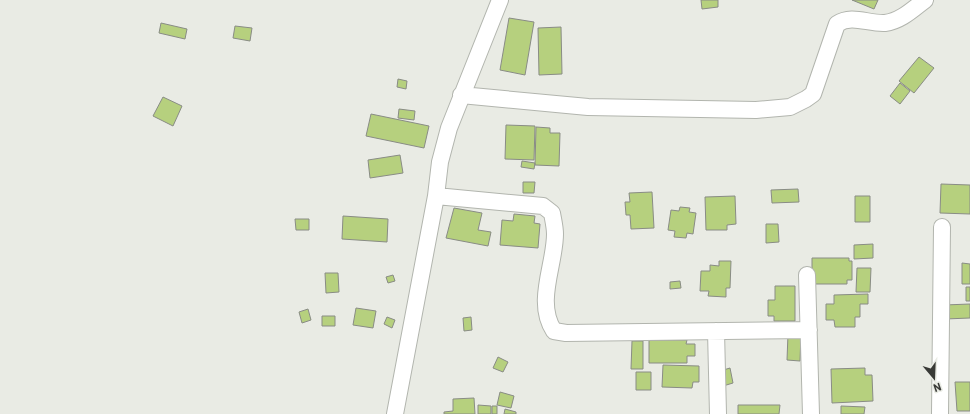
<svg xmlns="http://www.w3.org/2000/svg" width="970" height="414" font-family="Barlow,sans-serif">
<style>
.building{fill:#b6d07e;stroke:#898c85}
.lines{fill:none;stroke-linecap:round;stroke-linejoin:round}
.street-casing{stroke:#b2b5ae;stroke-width:18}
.street{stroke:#fff;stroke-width:16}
</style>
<rect width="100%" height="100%" fill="#e9ebe4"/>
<path class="building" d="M 701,0 L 718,0 L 718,7 L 702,9 Z
M 852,0 L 878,0 L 874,9 Z
M 509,18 L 534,22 L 525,75 L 500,70 Z
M 161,23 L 187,29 L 185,39 L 159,33 Z
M 235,26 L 252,28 L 250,41 L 233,38 Z
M 561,27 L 562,74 L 539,75 L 538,28 Z
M 919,57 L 934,68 L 914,93 L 899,81 Z
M 398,79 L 407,81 L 406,89 L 397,87 Z
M 900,83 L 910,91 L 900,104 L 890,96 Z
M 163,97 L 182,106 L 173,126 L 153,116 Z
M 399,109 L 415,111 L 414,120 L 398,118 Z
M 371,114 L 429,126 L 424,148 L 366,136 Z
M 506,125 L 535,126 L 534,160 L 505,159 Z
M 536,127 L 550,128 L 550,133 L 560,133 L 559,166 L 535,165 Z
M 400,155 L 403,173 L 370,178 L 368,160 Z
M 522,161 L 535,163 L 534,169 L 521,167 Z
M 523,182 L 535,182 L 534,193 L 523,193 Z
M 941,184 L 970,185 L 970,214 L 940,213 Z
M 798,189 L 799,202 L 772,203 L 771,190 Z
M 652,192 L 654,228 L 631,229 L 630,215 L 626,215 L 625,202 L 630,202 L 629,193 Z
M 735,196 L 736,224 L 727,225 L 727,230 L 706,230 L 705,197 Z
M 855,196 L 870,196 L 870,222 L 855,222 Z
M 680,207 L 690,208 L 689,212 L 696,213 L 693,234 L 687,233 L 686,238 L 674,237 L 675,231 L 668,230 L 671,210 L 679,211 Z
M 454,208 L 482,213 L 478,230 L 491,232 L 488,246 L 446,238 Z
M 514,214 L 535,216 L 534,223 L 540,224 L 538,248 L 500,245 L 502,220 L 513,221 Z
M 343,216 L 388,219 L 387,242 L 342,239 Z
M 295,219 L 309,219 L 309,230 L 296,230 Z
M 766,224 L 778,224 L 779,242 L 766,243 Z
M 873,244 L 873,258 L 854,259 L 854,245 Z
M 812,258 L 849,258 L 849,261 L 852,261 L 852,280 L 847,280 L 847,284 L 812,284 Z
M 719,261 L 731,261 L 730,288 L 726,288 L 726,297 L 708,296 L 709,291 L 700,291 L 701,271 L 710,271 L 710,265 L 719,266 Z
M 962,263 L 970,264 L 970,284 L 962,284 Z
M 857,268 L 871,268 L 870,292 L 856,292 Z
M 325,273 L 338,273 L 339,292 L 326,293 Z
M 393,275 L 395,281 L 388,283 L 386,277 Z
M 680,281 L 681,288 L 670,289 L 670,282 Z
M 775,286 L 795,286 L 795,321 L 774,321 L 774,316 L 768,316 L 768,300 L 775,300 Z
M 966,287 L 970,287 L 970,301 L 966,301 Z
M 868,294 L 868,304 L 860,304 L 860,317 L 855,317 L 855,327 L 835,327 L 834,320 L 826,320 L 826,304 L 834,304 L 834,295 Z
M 970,304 L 970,318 L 945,319 L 944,305 Z
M 356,308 L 376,311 L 373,328 L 353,325 Z
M 308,309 L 311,320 L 302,323 L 299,312 Z
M 322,316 L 335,316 L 335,326 L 322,326 Z
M 387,317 L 395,320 L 392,328 L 384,324 Z
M 471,317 L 472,330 L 464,331 L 463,318 Z
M 788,334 L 801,334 L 800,361 L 787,360 Z
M 649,340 L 687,340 L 686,344 L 695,344 L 695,356 L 687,356 L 687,363 L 649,363 Z
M 632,341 L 643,341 L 643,369 L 631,369 Z
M 498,357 L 508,362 L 503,372 L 493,368 Z
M 663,365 L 699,366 L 699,382 L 693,382 L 692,388 L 662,387 Z
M 730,368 L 733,383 L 723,386 L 720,371 Z
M 865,368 L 865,375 L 872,375 L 873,401 L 832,403 L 831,369 Z
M 636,372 L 651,372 L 651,390 L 636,390 Z
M 955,382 L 970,382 L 970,411 L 957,411 Z
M 500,392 L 514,396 L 511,408 L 497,405 Z
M 474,398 L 475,414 L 444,414 L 444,412 L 453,411 L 453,399 Z
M 478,405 L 491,406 L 491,414 L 478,414 Z
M 738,405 L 780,405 L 779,414 L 738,414 Z
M 492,406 L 497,406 L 497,414 L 492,414 Z
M 841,406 L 865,407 L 864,414 L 841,414 Z
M 505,409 L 516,412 L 516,414 L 504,414 Z"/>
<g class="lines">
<defs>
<path id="street" d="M 461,95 L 588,107 L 756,110 L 790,107 L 806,99 L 813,94 L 837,24 C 852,14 868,24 885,23 C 901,21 913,9 925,0
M 436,196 L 543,206 L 552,213 C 553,219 555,227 555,234 C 555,265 535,302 554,331 L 566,333 L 809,330
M 807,275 L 811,414
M 716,331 L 718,414
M 395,414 L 436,196 L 440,162 L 449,128 L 500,0
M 940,414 L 942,227"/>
</defs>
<use href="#street" class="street-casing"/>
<use href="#street" class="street"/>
</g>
<g transform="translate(934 378) rotate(161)" stroke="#e9ebe4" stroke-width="3" paint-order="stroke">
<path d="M0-3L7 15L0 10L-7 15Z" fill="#393a37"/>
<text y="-6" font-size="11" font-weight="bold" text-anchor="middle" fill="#393a37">N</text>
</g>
</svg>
